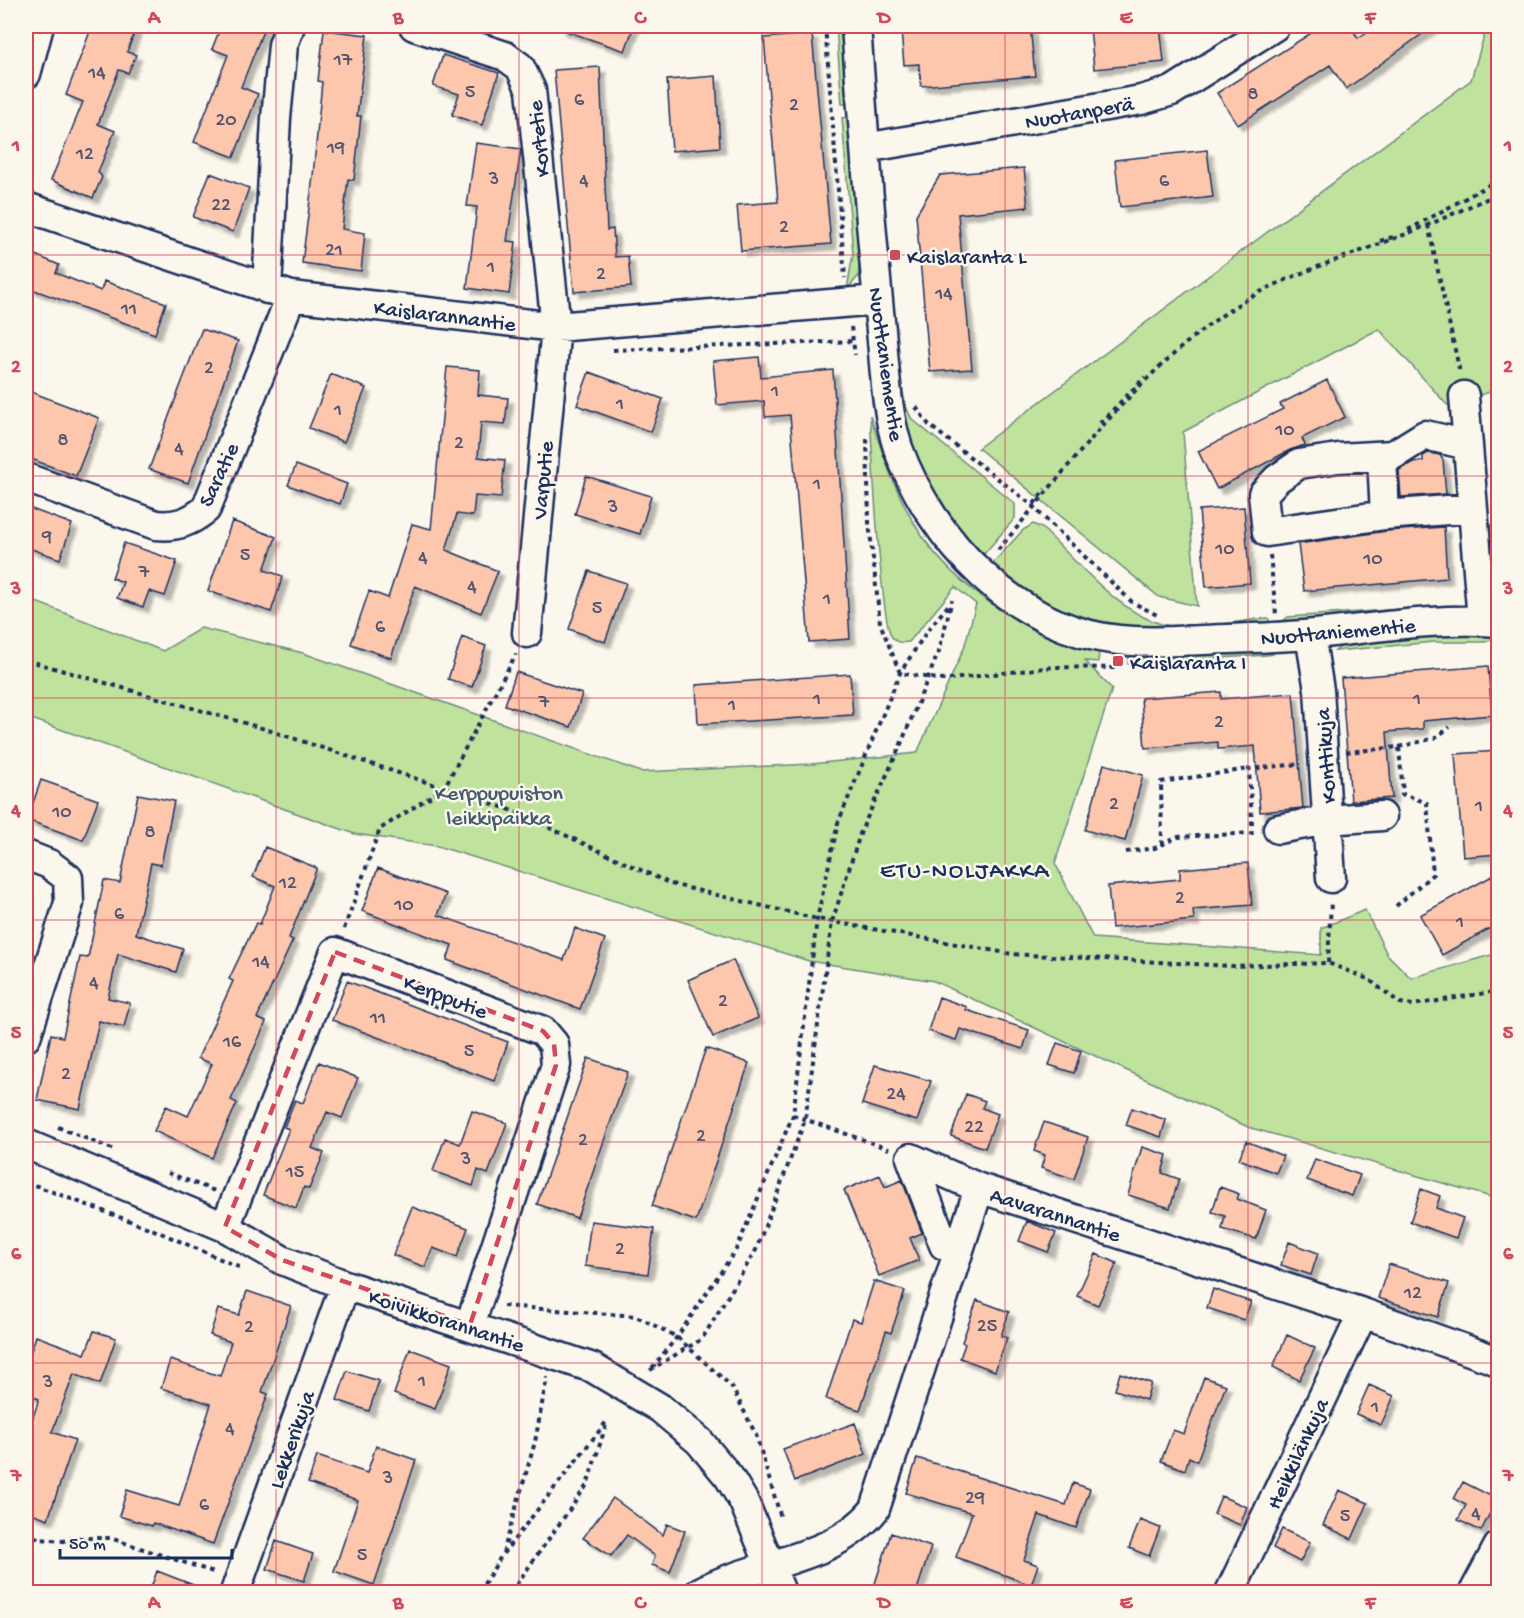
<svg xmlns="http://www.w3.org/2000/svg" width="1524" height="1618" font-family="'Gochi Hand',sans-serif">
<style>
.green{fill:#bfe39d;stroke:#6d897e;stroke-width:1.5}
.building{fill:#fcc7ad;stroke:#1b2f5e;stroke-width:1.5;filter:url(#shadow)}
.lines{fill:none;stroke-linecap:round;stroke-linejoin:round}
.minor-casing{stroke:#1b2f5e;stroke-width:33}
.path{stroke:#1b2f5e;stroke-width:4;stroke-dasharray:4.5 4.5;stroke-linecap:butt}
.minor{stroke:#fbf7ec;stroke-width:28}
.marked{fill:none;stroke:#d1495b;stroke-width:4.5;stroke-dasharray:12 8;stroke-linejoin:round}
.grid{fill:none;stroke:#d1495b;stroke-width:1.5;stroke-opacity:0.55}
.poi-dot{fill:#d1495b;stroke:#fbf7ec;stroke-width:2}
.labels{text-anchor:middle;stroke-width:5;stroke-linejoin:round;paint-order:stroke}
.number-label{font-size:20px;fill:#535572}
.street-label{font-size:22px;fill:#1b2f5e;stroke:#fbf7ec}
.poi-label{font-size:22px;fill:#1b2f5e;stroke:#fbf7ec;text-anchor:start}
.park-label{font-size:22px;fill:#445c6e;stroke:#fbf7ec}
.neighbourhood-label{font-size:24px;letter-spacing:1.5px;fill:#1b2f5e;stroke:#fbf7ec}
.neatline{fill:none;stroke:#d1495b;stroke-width:2}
.grid-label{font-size:20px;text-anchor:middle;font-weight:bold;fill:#d1495b}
</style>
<defs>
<filter id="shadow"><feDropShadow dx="5.5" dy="5.5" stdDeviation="1.5" flood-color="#0004"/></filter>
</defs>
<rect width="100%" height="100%" fill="#fbf7ec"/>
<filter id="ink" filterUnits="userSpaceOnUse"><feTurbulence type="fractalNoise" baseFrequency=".0167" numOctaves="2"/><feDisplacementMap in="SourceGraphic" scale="12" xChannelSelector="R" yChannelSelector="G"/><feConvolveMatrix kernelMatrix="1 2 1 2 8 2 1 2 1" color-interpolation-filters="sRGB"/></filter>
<g filter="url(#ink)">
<path class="green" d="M 836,26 L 843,26 L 849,104 L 842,104 Z
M 1487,26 L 1498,26 L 1498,335 L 1490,392 L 1447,405 L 1379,329 L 1183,432 L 1197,606 L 1159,597 L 978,448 L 1471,80 Z
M 849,117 L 860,257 L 858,277 L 847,289 L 853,254 L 842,118 Z
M 894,352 C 903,364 899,399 912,419 L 1015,504 L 1015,518 L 984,554 L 959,532 L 911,456 Z
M 870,415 C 883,456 897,497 920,533 C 954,586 1036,643 1099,652 L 1098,662 L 1085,661 L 1112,689 L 1055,863 L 1093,938 L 1321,955 L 1321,928 L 1365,910 L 1387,954 L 1411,978 L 1498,953 L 1498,1199 L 1248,1127 L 934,981 L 809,961 L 437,846 L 355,834 L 26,717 L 26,598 L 163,651 L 201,628 L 303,653 L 641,772 L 812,764 L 917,753 L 964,648 L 976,604 L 955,587 L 909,642 C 902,643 896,643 892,637 C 880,623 872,445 870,415 Z
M 1033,524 L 1042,528 C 1076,560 1124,621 1172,626 C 1203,629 1237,621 1268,618 L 1272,626 C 1185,631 1101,641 1023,592 C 1012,585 1002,573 993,563 L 1023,530 Z
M 1457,605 L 1455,609 L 1284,624 L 1283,621 L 1288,617 Z
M 1433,636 L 1495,636 L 1494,639 L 1485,642 L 1434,642 L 1335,651 L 1345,643 Z
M 1274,648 L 1273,654 L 1267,655 L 1128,664 L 1129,654 L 1182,655 Z"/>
<path class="building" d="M 92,26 L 137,26 L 127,52 L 136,55 L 128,73 L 119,70 L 98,124 L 115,131 L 98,172 L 102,177 L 93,198 L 51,180 L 83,102 L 66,95 Z
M 221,26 L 265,26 L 241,87 L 258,94 L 234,157 L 194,142 L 228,55 L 212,49 Z
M 561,26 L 634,26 L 625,51 L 560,29 Z
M 965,26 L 1030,26 L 1035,76 L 921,86 L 919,64 L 904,65 L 901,31 Z
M 1113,26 L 1160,26 L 1164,62 L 1094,69 L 1090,28 Z
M 1322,26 L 1350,26 L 1358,38 L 1376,26 L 1433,26 L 1346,89 L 1330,65 L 1238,125 L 1217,93 Z
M 324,30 L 367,35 L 357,116 L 361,116 L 354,180 L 348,179 L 342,229 L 365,233 L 361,271 L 302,263 L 313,176 L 322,82 L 318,81 Z
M 812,34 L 831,244 L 741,251 L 737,205 L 778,202 L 764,38 Z
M 443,55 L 499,73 L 482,125 L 452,115 L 459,94 L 433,86 Z
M 600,67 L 607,230 L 613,229 L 615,257 L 628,256 L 631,287 L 574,292 L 554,70 Z
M 716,76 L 720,147 L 672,151 L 667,80 Z
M 476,143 L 521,149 L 507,241 L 516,242 L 509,294 L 467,288 L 477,207 L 467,206 Z
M 1207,150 L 1213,197 L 1120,207 L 1115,160 Z
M 1024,168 L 1028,207 L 958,214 L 972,369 L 930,372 L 916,215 L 940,175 Z
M 210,173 L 249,188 L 233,232 L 193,217 Z
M 26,251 L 59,265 L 56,273 L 101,291 L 104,281 L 166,303 L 155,334 L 26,287 Z
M 202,329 L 238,341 L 188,483 L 149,469 Z
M 759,357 L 761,377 L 833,370 L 850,639 L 809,642 L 790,415 L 765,417 L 764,401 L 717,405 L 713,361 Z
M 447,367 L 480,370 L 478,395 L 508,398 L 505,424 L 481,422 L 478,457 L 505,460 L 501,498 L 475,496 L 473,516 L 457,514 L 446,550 L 498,571 L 481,613 L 415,586 L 391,658 L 351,644 L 369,591 L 388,598 L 412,524 L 431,529 Z
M 589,372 L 663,399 L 651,432 L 577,405 Z
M 331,374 L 366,388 L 344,442 L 309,428 Z
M 1327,380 L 1345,417 L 1302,438 L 1305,445 L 1290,450 L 1217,489 L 1198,451 L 1283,409 L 1280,404 Z
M 26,390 L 99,418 L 76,476 L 26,457 Z
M 1428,453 L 1440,455 L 1443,460 L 1446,494 L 1401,497 L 1399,470 L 1413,462 L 1423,461 L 1423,456 Z
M 296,465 L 347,484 L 340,504 L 288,485 Z
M 586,476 L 651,496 L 640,534 L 575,514 Z
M 26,507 L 72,524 L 60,559 L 26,547 Z
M 1244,507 L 1250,583 L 1206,587 L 1199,510 Z
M 232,521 L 276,537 L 264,570 L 283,576 L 271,612 L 208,591 Z
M 1444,527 L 1447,578 L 1304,591 L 1298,544 L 1387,531 Z
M 124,543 L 177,561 L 165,596 L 149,591 L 143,607 L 117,598 L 123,582 L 112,578 Z
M 589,571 L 626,583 L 605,642 L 569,629 Z
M 462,637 L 486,646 L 472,687 L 448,679 Z
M 1488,666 L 1492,715 L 1423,721 L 1423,729 L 1387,732 L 1392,798 L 1351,801 L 1341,678 Z
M 516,672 L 582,694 L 571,727 L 505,705 Z
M 850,674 L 853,715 L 698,724 L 696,685 Z
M 1221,692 L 1221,699 L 1293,693 L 1303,808 L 1260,812 L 1255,746 L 1218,749 L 1218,742 L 1145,748 L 1141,698 Z
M 1498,751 L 1498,854 L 1463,857 L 1455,754 Z
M 1104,764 L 1143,775 L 1125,841 L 1085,830 Z
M 41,780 L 98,800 L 83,840 L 27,820 Z
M 138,794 L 174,801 L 161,865 L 151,863 L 136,934 L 183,949 L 176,972 L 118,954 L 108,998 L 130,1003 L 124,1027 L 99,1021 L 80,1109 L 37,1100 L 51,1034 L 63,1037 L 80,957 L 88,958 L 104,880 L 120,883 Z
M 265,847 L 317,868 L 289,938 L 293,940 L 257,1018 L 266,1022 L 231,1100 L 237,1103 L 212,1158 L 154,1131 L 166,1106 L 188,1116 L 212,1064 L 198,1058 L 233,981 L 229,979 L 256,923 L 260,924 L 275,886 L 253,877 Z
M 1248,863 L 1252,905 L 1193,910 L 1194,920 L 1112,928 L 1108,886 L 1180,879 L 1180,869 Z
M 378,868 L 446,894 L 438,915 L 564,960 L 575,928 L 605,939 L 580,1009 L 447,960 L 452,945 L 362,911 Z
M 1492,876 L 1498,889 L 1498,924 L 1442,955 L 1420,915 Z
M 733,960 L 758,1018 L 713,1037 L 688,980 Z
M 347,981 L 508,1042 L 494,1081 L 332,1020 Z
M 939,997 L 967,1007 L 966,1010 L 1029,1030 L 1023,1049 L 960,1029 L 956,1040 L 928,1031 Z
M 1057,1043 L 1081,1051 L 1074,1073 L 1049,1065 Z
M 706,1048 L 749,1063 L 696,1221 L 652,1206 Z
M 588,1058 L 628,1072 L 577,1218 L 537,1204 Z
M 319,1062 L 358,1078 L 342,1118 L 327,1112 L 312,1148 L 324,1153 L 309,1189 L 304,1187 L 296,1208 L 263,1195 L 289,1129 L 284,1127 L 295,1100 L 303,1103 Z
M 875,1065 L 931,1081 L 917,1121 L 862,1104 Z
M 966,1094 L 985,1101 L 982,1108 L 998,1114 L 985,1148 L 951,1136 Z
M 1132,1108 L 1166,1120 L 1161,1137 L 1126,1125 Z
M 472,1111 L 507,1123 L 488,1174 L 478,1170 L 473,1186 L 433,1171 L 445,1138 L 460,1144 Z
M 1044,1122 L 1088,1137 L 1074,1179 L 1041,1168 L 1045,1155 L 1034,1151 Z
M 1246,1141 L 1283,1156 L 1276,1173 L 1239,1159 Z
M 1142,1147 L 1167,1155 L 1162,1173 L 1179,1179 L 1170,1208 L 1128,1195 Z
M 1315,1159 L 1360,1175 L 1352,1196 L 1307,1180 Z
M 880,1175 L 885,1187 L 902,1180 L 922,1233 L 910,1238 L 919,1260 L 879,1276 L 844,1190 Z
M 1220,1187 L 1239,1194 L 1237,1199 L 1266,1210 L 1256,1239 L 1222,1229 L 1225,1216 L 1212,1212 Z
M 1421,1189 L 1440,1196 L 1436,1208 L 1463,1218 L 1456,1238 L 1410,1222 Z
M 412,1207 L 468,1228 L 457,1257 L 433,1248 L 425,1267 L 393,1255 Z
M 591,1221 L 654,1229 L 648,1274 L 585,1266 Z
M 1027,1221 L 1056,1233 L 1048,1252 L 1019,1241 Z
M 1289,1242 L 1318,1253 L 1311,1275 L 1281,1265 Z
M 1096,1254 L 1117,1263 L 1098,1305 L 1077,1296 Z
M 1389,1264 L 1449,1283 L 1438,1317 L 1378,1298 Z
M 874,1281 L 905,1291 L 891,1333 L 886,1331 L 860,1410 L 826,1399 L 852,1319 L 861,1322 Z
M 1213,1289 L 1251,1302 L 1244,1320 L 1207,1308 Z
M 247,1291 L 291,1306 L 262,1392 L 268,1394 L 213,1544 L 153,1523 L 152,1526 L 119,1516 L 127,1490 L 179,1506 L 211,1404 L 161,1388 L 170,1360 L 220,1376 L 231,1342 L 210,1335 L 218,1309 L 239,1315 Z
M 977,1300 L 1009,1312 L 1001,1336 L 1007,1338 L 995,1371 L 960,1358 L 965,1344 L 962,1342 Z
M 94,1331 L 116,1338 L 100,1384 L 74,1374 L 52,1432 L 75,1440 L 48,1519 L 26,1511 L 26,1439 L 39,1399 L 26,1394 L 26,1366 L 36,1336 L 85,1354 Z
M 1287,1335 L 1315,1348 L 1299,1380 L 1273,1367 Z
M 410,1349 L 451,1364 L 435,1409 L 394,1394 Z
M 347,1371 L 379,1381 L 369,1411 L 337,1400 Z
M 1120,1373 L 1151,1383 L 1146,1400 L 1115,1390 Z
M 1204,1377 L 1226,1385 L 1197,1461 L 1189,1457 L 1185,1470 L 1161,1461 L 1173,1430 L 1184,1434 Z
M 1369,1385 L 1394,1396 L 1381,1425 L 1356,1414 Z
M 855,1423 L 866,1454 L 795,1481 L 783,1449 Z
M 376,1446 L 416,1460 L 374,1585 L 334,1571 L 358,1500 L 308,1483 L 317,1456 L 367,1473 Z
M 917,1458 L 1066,1505 L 1073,1483 L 1090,1489 L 1076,1528 L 1039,1515 L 1024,1560 L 1038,1565 L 1031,1585 L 956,1557 L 972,1513 L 906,1493 Z
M 1463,1482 L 1497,1499 L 1481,1531 L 1458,1520 L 1466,1505 L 1454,1499 Z
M 1339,1490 L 1368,1503 L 1352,1539 L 1323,1525 Z
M 1221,1496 L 1247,1507 L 1240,1525 L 1214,1514 Z
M 613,1498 L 663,1535 L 667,1524 L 685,1531 L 670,1572 L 652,1565 L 655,1556 L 627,1535 L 611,1556 L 583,1538 Z
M 1140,1520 L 1160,1528 L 1149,1556 L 1129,1548 Z
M 1282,1529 L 1310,1542 L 1300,1562 L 1273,1548 Z
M 891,1533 L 931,1547 L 916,1593 L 872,1593 Z
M 276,1541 L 313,1554 L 304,1581 L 267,1569 Z
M 157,1571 L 209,1591 L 209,1593 L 149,1593 Z"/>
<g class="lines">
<defs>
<path id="minor" d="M 414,26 L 505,56 L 520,67 L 531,90 L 556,327 L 527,633
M 856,26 C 863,124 870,223 880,321 C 885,363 885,408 898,448 C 932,542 1016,629 1119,640 C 1147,643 1175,641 1203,640 C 1240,638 1278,638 1315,634 C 1375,628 1438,617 1498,622
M 26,74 L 39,26
M 865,148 L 1141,100 L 1172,91 L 1275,26
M 26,207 L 291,296 L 556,327 L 878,300
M 267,289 L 276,118 L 283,45 L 290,26
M 1464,396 L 1482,621
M 1468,445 L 1425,435 L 1393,455 L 1338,458 L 1299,464 L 1277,479 L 1263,494 L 1267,532 L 1385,515 L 1473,508
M 1382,457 L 1385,515
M 26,478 L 156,525 C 177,527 190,522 206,509 L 291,296
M 1310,635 L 1319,690 L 1331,878
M 1278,829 L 1328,820 L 1382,816
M 26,855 L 49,864 L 68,878 L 69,903 L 26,1037
M 26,1144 L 225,1227 L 282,1260 L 345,1285 L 593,1368 L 660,1408 L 699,1441 L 729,1477 L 744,1502 L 781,1592
M 911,1158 L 944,1245 L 958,1251
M 911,1158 L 979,1188
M 225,1227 L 335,952 L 543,1031 L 554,1044 L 556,1065 L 470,1325
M 235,1592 L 345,1285
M 700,1592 C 755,1562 834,1561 875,1509 L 979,1188 L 1363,1313 L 1498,1361
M 1230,1592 L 1363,1313
M 1474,1592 L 1498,1547"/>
</defs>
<use href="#minor" class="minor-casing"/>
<path class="path" d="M 825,26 L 845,278
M 1428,225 L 1460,373
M 1408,230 L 1498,180
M 1380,241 L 1396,236
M 851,327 L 855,355
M 613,350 L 855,341
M 916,407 L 929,425 L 1028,502 L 1132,602 L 1157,615
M 1100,423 L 1145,377
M 867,439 L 869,522 L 880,623 L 900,673 L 943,680 L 1054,667 L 1117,668
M 1034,504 L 1045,489
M 998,550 C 1069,467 1133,378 1224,314 C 1273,279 1334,262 1390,240 C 1427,227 1462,209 1498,194
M 1270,555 L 1276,614
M 26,660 L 265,729 L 511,810 L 671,884 L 817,919 L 1012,954 L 1231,966 L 1328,963 L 1368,979 L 1400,1003 L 1413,1005 L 1498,991
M 1399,747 L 1435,738 L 1450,727
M 1346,752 L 1399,747 L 1403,794 L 1399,798
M 1252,825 L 1249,769 L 1300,764
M 1162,845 L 1161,782 L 1249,769
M 1126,852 L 1155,848 L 1178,837 L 1254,833
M 1396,906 L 1433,874 L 1427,803 L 1403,794
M 344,929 L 380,829 L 444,788 L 516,654
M 1328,963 L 1331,901
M 793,1115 L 889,1149
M 58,1127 L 112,1149
M 168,1173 L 215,1191
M 26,1182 L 154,1230 L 241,1268
M 503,1306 L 636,1316 L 677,1337 L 732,1387 L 756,1435 L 781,1518
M 652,1368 L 677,1337 L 737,1248 L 793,1115 L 817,919 L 838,823 L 900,673 L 927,631 L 950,603
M 650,1370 L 702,1339 L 756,1250 L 805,1120 L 832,922 L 861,831 L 901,744 L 939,651 L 952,600
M 26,1533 L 40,1539 L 63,1541 L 76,1538 L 110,1538 L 216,1573
M 503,1553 L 535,1442 L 547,1377
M 263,1589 L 273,1592
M 469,1592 L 484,1584
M 479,1592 L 502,1555 L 607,1421
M 511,1592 L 587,1485 L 606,1425"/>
<use href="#minor" class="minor"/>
</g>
</g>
<path class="marked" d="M 335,952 L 543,1031 L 554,1044 L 556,1065 L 470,1325 L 282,1260 L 225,1227 Z"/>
<path class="grid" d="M 276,26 L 276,1592M 519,26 L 519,1592M 762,26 L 762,1592M 1005,26 L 1005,1592M 1248,26 L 1248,1592M 26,255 L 1498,255M 26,476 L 1498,476M 26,698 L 1498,698M 26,920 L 1498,920M 26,1142 L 1498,1142M 26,1363 L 1498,1363"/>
<g class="poi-dot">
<rect x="889" y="249" width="12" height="12" rx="3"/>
<rect x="1112" y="655" width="12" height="12" rx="3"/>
</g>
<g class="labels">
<g class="number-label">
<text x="343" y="65">17</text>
<text x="97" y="78">14</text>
<text x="470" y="97">5</text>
<text x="1253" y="99">8</text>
<text x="579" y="105">6</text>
<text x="794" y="110">2</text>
<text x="226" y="125">20</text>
<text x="336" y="153">19</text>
<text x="85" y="159">12</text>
<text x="494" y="184">3</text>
<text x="584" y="186">4</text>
<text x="1164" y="186">6</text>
<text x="221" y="210">22</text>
<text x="784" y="232">2</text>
<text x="334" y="255">21</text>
<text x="491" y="272">1</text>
<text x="601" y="279">2</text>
<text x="944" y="299">14</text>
<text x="129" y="314">11</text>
<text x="209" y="373">2</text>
<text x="775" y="396">1</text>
<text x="620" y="409">1</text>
<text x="338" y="415">1</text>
<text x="1285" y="435">10</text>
<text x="63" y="445">8</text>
<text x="459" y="448">2</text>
<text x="179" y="454">4</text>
<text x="817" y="489">1</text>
<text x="613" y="512">3</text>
<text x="47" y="542">9</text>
<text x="1225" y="554">10</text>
<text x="245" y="560">5</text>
<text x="423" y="563">4</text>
<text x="1373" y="564">10</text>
<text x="144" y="577">7</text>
<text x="472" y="592">4</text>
<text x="827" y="604">1</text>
<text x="597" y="613">5</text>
<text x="380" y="632">6</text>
<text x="817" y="704">1</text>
<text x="1417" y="704">1</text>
<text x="544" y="707">7</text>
<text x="732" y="710">1</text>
<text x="1219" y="727">2</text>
<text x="1114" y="809">2</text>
<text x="1479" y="811">1</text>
<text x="62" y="817">10</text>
<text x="150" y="837">8</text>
<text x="288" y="888">12</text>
<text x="1180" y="903">2</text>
<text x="404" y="910">10</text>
<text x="119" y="919">6</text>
<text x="1460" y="927">1</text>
<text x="261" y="967">14</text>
<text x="94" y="988">4</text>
<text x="723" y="1006">2</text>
<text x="378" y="1023">11</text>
<text x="232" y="1047">16</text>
<text x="469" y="1056">5</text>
<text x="66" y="1079">2</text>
<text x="896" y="1099">24</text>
<text x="974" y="1132">22</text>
<text x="701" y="1141">2</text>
<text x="583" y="1145">2</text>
<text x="466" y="1164">3</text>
<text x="295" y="1177">15</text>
<text x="620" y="1254">2</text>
<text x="1413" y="1298">12</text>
<text x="987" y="1331">25</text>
<text x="249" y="1332">2</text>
<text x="422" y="1386">1</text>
<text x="48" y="1387">3</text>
<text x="1375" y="1412">1</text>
<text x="230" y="1434">4</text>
<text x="388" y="1483">3</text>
<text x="975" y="1503">29</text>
<text x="204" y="1510">6</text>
<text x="1476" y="1519">4</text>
<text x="1345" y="1521">5</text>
<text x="362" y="1560">5</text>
</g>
<g class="street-label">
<text transform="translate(1079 111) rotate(-10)" y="8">Nuotanperä</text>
<text transform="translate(537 139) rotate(-96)" y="8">Kortetie</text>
<text transform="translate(445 314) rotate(7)" y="8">Kaislarannantie</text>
<text transform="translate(888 364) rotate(82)" y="8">Nuottaniementie</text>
<text transform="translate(217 474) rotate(-65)" y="8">Saratie</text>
<text transform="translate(541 480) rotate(-85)" y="8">Varputie</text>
<text transform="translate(1338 630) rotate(-5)" y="8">Nuottaniementie</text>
<text transform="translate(1324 756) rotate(-94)" y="8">Konttikuja</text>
<text transform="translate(446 995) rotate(21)" y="8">Kerpputie</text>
<text transform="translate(1056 1213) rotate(18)" y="8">Aavarannantie</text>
<text transform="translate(447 1319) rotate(18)" y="8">Koivikkorannantie</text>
<text transform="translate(290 1439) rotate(-71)" y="8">Lekkerikuja</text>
<text transform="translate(1296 1453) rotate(-65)" y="8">Heikkilänkuja</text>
</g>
<g class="poi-label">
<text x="907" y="263">Kaislaranta L</text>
<text x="1130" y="669">Kaislaranta I</text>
</g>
<g class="park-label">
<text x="499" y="799">Kerppupuiston<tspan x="499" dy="25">leikkipaikka</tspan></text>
</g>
<g class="neighbourhood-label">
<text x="965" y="877">ETU-NOLJAKKA</text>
</g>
</g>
<rect width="1524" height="1618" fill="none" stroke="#fbf7ec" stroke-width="66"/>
<path d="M60 1549v9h172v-9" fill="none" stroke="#1b2f5e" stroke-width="3"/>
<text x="69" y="1549" font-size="18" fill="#1b2f5e" stroke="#fbf7ec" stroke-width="4.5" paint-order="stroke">50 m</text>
<rect x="33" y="33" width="1458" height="1552" class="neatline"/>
<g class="grid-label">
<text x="154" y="23">A</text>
<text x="398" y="23">B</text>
<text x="640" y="23">C</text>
<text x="884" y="23">D</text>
<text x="1126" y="23">E</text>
<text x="1370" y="23">F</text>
<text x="16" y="151">1</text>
<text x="1508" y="151">1</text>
<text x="16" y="372">2</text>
<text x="1508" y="372">2</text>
<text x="16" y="594">3</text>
<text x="1508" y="594">3</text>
<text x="16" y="816">4</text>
<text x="1508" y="816">4</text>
<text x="16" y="1038">5</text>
<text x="1508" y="1038">5</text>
<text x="16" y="1259">6</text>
<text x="1508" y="1259">6</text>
<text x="16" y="1481">7</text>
<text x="1508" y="1481">7</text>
<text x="154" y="1608">A</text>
<text x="398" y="1608">B</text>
<text x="640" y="1608">C</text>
<text x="884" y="1608">D</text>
<text x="1126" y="1608">E</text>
<text x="1370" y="1608">F</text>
</g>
</svg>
